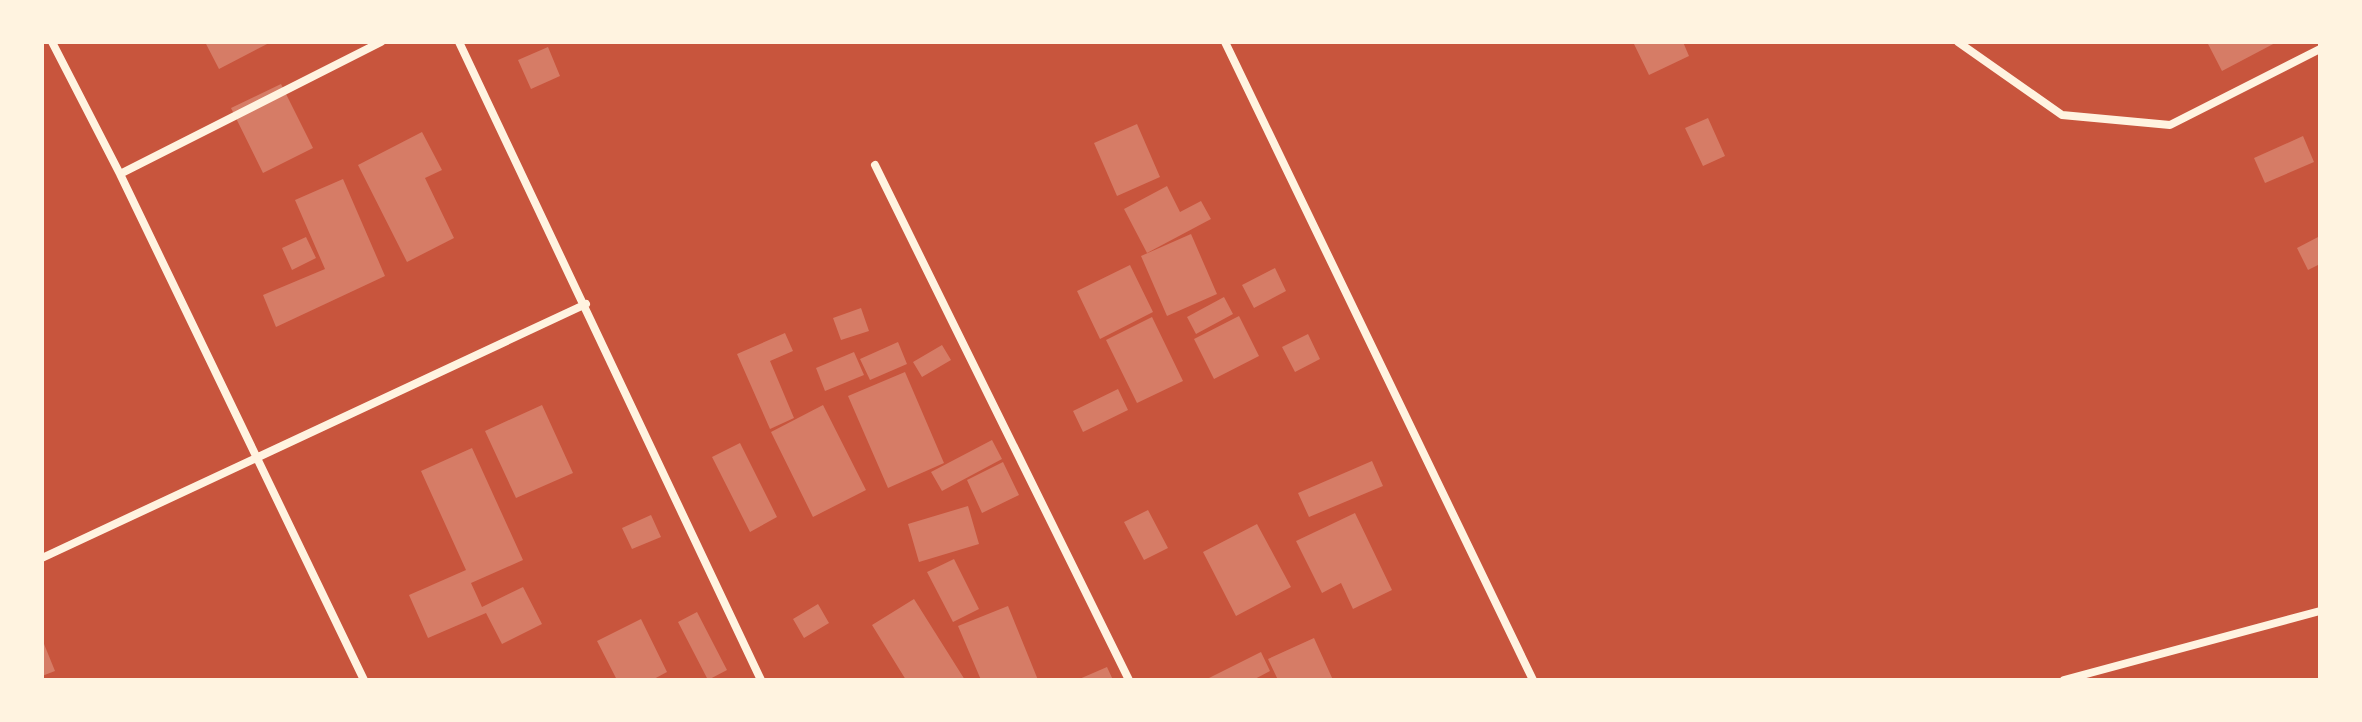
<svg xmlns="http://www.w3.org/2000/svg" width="2362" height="722" font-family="'Fira Sans',sans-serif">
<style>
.building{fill:#d67c66}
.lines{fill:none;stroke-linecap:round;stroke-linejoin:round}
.minor{stroke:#fff3e0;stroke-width:8}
</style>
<rect width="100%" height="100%" fill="#c8553d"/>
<path class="building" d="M 205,42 L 271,42 L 219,69 Z
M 1633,42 L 1683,42 L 1689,56 L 1649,75 Z
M 2207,42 L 2277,42 L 2222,71 Z
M 548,47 L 560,76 L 531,89 L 518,60 Z
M 281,84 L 313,148 L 263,173 L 231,108 Z
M 1708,118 L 1725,156 L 1703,166 L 1685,128 Z
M 1137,124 L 1160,177 L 1117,196 L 1094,143 Z
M 422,132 L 442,170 L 425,178 L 454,238 L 407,262 L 358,165 Z
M 2303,136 L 2314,162 L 2265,183 L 2254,158 Z
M 343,179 L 385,276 L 276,327 L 263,295 L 325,269 L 295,200 Z
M 1167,186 L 1180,212 L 1201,201 L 1211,219 L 1147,253 L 1124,209 Z
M 1191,234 L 1217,294 L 1167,316 L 1141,256 Z
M 2320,236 L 2320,264 L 2308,270 L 2297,248 Z
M 306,237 L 316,258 L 292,270 L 282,248 Z
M 1130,265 L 1153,312 L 1100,339 L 1077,291 Z
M 1275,268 L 1286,291 L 1254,308 L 1242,285 Z
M 1224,297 L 1233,314 L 1196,334 L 1187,317 Z
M 861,308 L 869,331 L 841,340 L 833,318 Z
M 1239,316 L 1259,356 L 1214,379 L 1194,339 Z
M 1152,317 L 1183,381 L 1137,403 L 1106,340 Z
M 785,333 L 793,351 L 770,361 L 794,418 L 770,429 L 737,354 Z
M 1308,334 L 1320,359 L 1295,372 L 1282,347 Z
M 898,342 L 907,364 L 870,380 L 860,359 Z
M 942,345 L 951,360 L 922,377 L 913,362 Z
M 854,352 L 864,375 L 825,391 L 816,368 Z
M 905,372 L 944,463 L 888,488 L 848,396 Z
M 1118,389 L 1128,410 L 1083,432 L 1073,411 Z
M 542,405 L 573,473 L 516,498 L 485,431 Z
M 823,405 L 866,490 L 813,517 L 771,432 Z
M 992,440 L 1002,459 L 942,491 L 931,472 Z
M 740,443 L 777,517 L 750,532 L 712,457 Z
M 472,448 L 523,560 L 471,583 L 482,607 L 523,587 L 542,624 L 502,644 L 486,613 L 428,638 L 409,595 L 466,570 L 421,471 Z
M 1372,461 L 1383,486 L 1309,517 L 1298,493 Z
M 1003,462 L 1019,495 L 982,513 L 967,480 Z
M 968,506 L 979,544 L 919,562 L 908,524 Z
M 1148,510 L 1168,548 L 1144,560 L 1124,522 Z
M 1355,513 L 1392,590 L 1353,609 L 1341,583 L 1322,593 L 1296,541 Z
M 651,515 L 661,537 L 632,549 L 622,528 Z
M 1257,524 L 1291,587 L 1236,616 L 1203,552 Z
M 954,559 L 979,609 L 953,622 L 927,572 Z
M 914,599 L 965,680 L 906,680 L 872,625 Z
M 818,604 L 829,623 L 804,638 L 793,619 Z
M 1008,606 L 1038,680 L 981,680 L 958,626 Z
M 697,612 L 727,670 L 708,680 L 678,622 Z
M 641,619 L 667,672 L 652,680 L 617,680 L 597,641 Z
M 1314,638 L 1333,680 L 1278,680 L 1268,659 Z
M 42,639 L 55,671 L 42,676 Z
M 1261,652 L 1270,671 L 1253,680 L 1205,680 Z
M 1107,667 L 1113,680 L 1077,680 Z"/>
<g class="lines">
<path class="minor" d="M 52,42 L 120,174 L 364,680
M 459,42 L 761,680
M 1225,42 L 1533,680
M 1958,42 L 2062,115 L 2170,125 L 2320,49
M 875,165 L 1129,680
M 120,174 L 381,42
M 42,558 L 586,304
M 2064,680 L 2320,611"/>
</g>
<rect width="2362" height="722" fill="none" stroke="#fff3e0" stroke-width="88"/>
</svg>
